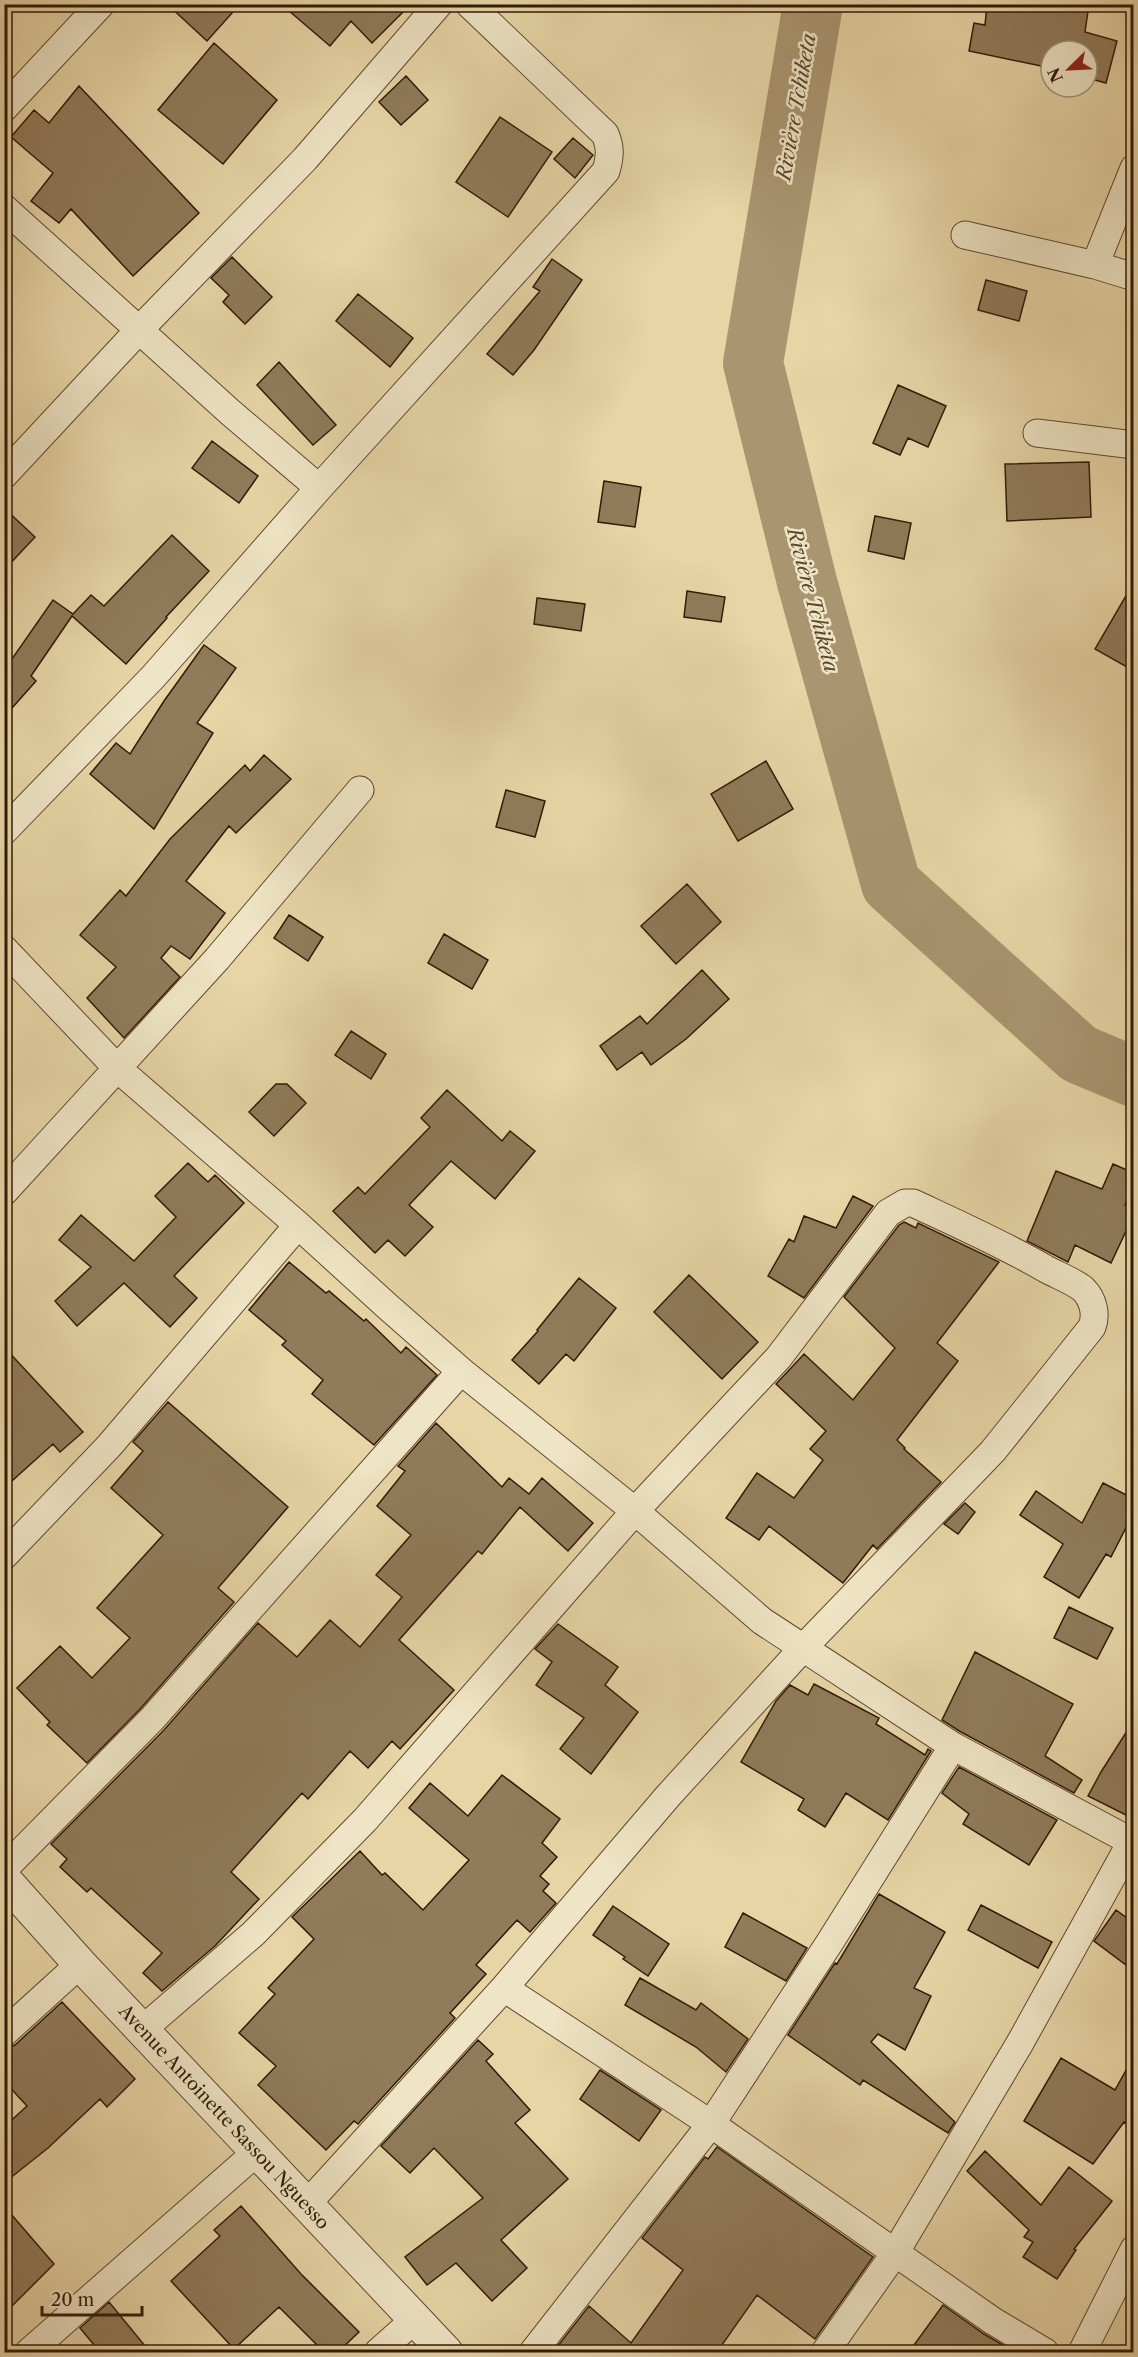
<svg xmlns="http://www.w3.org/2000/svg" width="1138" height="2357" font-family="'Libre Caslon Text',serif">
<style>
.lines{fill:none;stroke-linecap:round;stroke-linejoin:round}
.river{stroke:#a99570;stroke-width:60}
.building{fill:#907b5a;stroke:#311a07;stroke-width:1.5}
.minor-casing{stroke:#5e492f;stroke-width:29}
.tertiary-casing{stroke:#5e492f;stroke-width:35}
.minor{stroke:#efe4c5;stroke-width:27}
.tertiary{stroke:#efe4c5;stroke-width:33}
.labels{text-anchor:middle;stroke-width:5;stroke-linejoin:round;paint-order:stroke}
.street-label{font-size:18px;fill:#311a07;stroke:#efe4c5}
.water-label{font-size:20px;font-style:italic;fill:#5b452c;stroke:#efe4c5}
</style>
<rect width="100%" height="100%" fill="#e7d5a6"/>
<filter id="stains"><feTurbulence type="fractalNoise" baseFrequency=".00333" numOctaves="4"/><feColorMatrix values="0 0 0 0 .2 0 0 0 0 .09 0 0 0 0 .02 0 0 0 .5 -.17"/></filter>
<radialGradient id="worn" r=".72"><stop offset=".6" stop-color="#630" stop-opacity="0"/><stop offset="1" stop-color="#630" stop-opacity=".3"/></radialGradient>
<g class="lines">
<path class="river" d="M 813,4 L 753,363 L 807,582 L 891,884 L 1079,1054 L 1134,1077"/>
</g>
<path class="building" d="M 167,4 L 240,4 L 207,41 Z
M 281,4 L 411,4 L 372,43 L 351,21 L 330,46 Z
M 987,4 L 1089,4 L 1085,32 L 1117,41 L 1106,83 L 1087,78 L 1087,51 L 1051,51 L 1051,68 L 969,51 L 974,23 L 985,25 Z
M 214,43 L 277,100 L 223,164 L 158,110 Z
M 406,76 L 428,100 L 401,125 L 379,102 Z
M 79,86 L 199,213 L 133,276 L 71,209 L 59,223 L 31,201 L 53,173 L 11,137 L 34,110 L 49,123 Z
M 500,117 L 552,152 L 508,217 L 456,182 Z
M 573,138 L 593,155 L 575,178 L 554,159 Z
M 232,257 L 272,297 L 245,324 L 223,302 L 229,295 L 211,278 Z
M 552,259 L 582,280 L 534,350 L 513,375 L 487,354 L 540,291 L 533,287 Z
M 986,280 L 1027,291 L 1019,321 L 978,310 Z
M 358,294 L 413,338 L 390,367 L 336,321 Z
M 279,362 L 336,425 L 313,445 L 257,385 Z
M 898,385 L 946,406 L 928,447 L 908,438 L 900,455 L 873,443 Z
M 212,441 L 258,476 L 239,503 L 192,468 Z
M 1089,462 L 1091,517 L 1007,521 L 1005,464 Z
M 604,481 L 641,487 L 635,527 L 598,522 Z
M 4,508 L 35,537 L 4,570 Z
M 875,516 L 911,523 L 904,559 L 868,551 Z
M 172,535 L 209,571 L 166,617 L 167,618 L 126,664 L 72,616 L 31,676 L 36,681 L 4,717 L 4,652 L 12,659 L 53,600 L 73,614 L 91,595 L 104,606 Z
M 1134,582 L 1134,671 L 1095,649 Z
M 687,591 L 725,597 L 721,622 L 684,617 Z
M 537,598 L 585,604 L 581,631 L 534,624 Z
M 204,645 L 236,668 L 197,723 L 213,733 L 154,829 L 90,774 L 116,743 L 130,754 L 164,701 Z
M 264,755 L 291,779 L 236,833 L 229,826 L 186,881 L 225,913 L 190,959 L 171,946 L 161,958 L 180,977 L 124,1038 L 87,998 L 116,967 L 80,935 L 120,890 L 126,896 L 170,839 L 245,765 L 250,771 Z
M 766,761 L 793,809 L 738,841 L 711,794 Z
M 506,790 L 545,801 L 535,837 L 496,827 Z
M 687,884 L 721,922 L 676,964 L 641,926 Z
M 289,915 L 323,937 L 308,961 L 274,938 Z
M 444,934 L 488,960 L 472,989 L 428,963 Z
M 702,970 L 729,999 L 686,1039 L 651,1065 L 642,1052 L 617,1070 L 600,1046 L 640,1016 L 647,1024 Z
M 351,1031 L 386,1054 L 371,1079 L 335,1055 Z
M 276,1084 L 287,1084 L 306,1103 L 274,1136 L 249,1112 Z
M 447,1090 L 502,1141 L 510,1131 L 535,1151 L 495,1199 L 451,1161 L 409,1205 L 433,1227 L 405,1256 L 388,1240 L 375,1253 L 333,1211 L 358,1187 L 365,1194 L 430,1127 L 421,1118 Z
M 188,1163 L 208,1182 L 215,1175 L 244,1203 L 174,1276 L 197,1298 L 170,1327 L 124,1283 L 77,1326 L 55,1301 L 91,1267 L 59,1240 L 81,1215 L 134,1261 L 176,1217 L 155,1196 Z
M 1113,1164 L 1134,1173 L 1134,1183 L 1125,1205 L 1134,1209 L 1134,1214 L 1111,1263 L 1075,1245 L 1068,1262 L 1027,1241 L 1056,1171 L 1102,1189 Z
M 853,1196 L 873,1206 L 804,1298 L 768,1276 L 789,1239 L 794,1242 L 804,1216 L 836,1228 Z
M 904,1222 L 916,1228 L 918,1223 L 999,1262 L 937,1343 L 958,1361 L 897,1440 L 905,1448 L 904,1449 L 941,1482 L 877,1549 L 873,1545 L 843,1583 L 769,1526 L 759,1540 L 726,1518 L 757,1473 L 794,1498 L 823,1460 L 810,1449 L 826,1431 L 776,1384 L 804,1354 L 853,1400 L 895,1348 L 844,1297 L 899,1225 Z
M 289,1262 L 326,1293 L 329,1291 L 364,1321 L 366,1319 L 401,1353 L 406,1347 L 437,1375 L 374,1445 L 312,1394 L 323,1380 L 282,1345 L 286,1341 L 249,1310 Z
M 689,1275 L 758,1342 L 722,1379 L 654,1312 Z
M 579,1278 L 616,1308 L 574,1361 L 566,1354 L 539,1384 L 512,1360 L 538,1331 L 537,1330 Z
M 4,1347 L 83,1432 L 60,1452 L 53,1444 L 4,1488 Z
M 168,1402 L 288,1507 L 218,1588 L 234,1602 L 141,1708 L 87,1763 L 47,1725 L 50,1722 L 17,1688 L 60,1646 L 92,1678 L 130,1638 L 97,1608 L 163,1535 L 111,1488 L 143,1451 L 133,1442 Z
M 436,1423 L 502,1487 L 509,1478 L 529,1494 L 542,1478 L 593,1523 L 568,1551 L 520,1507 L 482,1554 L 478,1551 L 399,1640 L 454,1690 L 400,1749 L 392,1741 L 368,1768 L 350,1751 L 308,1799 L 302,1793 L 231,1872 L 259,1899 L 215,1946 L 162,1991 L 143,1973 L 162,1953 L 91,1888 L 87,1892 L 60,1867 L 67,1859 L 51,1844 L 164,1730 L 258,1623 L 297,1657 L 330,1620 L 360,1647 L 402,1597 L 376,1575 L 411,1535 L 377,1506 L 405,1471 L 398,1466 Z
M 1103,1483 L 1134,1499 L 1134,1512 L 1111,1557 L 1106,1554 L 1079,1598 L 1044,1577 L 1063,1544 L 1020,1515 L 1036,1491 L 1082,1523 Z
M 965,1503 L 975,1512 L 958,1534 L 944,1524 Z
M 1069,1607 L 1113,1628 L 1097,1659 L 1054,1638 Z
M 558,1624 L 618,1667 L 605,1685 L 638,1712 L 591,1774 L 560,1749 L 584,1718 L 536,1685 L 552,1662 L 535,1649 Z
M 975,1652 L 1073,1704 L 1045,1756 L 1082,1780 L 1074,1793 L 961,1732 L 942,1720 Z
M 814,1684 L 879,1718 L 876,1724 L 925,1755 L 928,1749 L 931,1751 L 888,1820 L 846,1793 L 825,1827 L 798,1810 L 804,1799 L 741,1762 L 776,1701 L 790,1685 L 808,1695 Z
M 1134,1720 L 1134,1819 L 1088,1796 L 1101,1772 Z
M 959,1767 L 1057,1820 L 1029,1865 L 963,1824 L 969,1814 L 942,1793 Z
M 502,1775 L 560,1819 L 542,1843 L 557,1857 L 540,1876 L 549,1884 L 543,1891 L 556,1903 L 530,1932 L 517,1920 L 476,1965 L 486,1974 L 450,2013 L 455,2018 L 358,2124 L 354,2121 L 326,2150 L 258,2085 L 276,2066 L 239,2033 L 275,1994 L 268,1988 L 314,1939 L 292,1917 L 360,1851 L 382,1875 L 385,1873 L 423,1910 L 469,1860 L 409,1808 L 430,1783 L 468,1816 Z
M 879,1894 L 945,1932 L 914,1988 L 931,1996 L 905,2050 L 878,2034 L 871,2042 L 955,2122 L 948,2133 L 863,2080 L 860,2085 L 788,2035 L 835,1963 L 837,1964 Z
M 981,1905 L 1052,1942 L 1038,1968 L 968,1930 Z
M 613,1906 L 669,1944 L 648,1976 L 623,1959 L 625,1957 L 593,1935 Z
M 1116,1910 L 1134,1923 L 1134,1971 L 1094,1941 Z
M 743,1913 L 807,1948 L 786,1981 L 725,1947 Z
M 640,1978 L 696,2010 L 701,2003 L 748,2039 L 726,2072 L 696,2047 L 625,2005 Z
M 62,2002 L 135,2079 L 107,2107 L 100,2099 L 48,2148 L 4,2183 L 4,2127 L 27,2106 L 4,2081 L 4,2049 L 15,2045 Z
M 478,2040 L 493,2054 L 486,2061 L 530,2110 L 515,2123 L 568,2179 L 501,2240 L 527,2268 L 492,2301 L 456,2263 L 427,2285 L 405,2257 L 483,2198 L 434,2148 L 410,2173 L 381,2146 Z
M 1134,2056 L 1134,2127 L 1124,2122 L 1093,2164 L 1024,2121 L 1061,2058 L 1115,2090 Z
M 600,2070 L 661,2110 L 639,2141 L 580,2099 Z
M 717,2147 L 873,2257 L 815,2339 L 757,2295 L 717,2352 L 553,2352 L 589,2306 L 631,2343 L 683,2270 L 642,2238 L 705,2157 L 708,2159 Z
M 985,2151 L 1041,2205 L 1069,2167 L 1112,2201 L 1074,2249 L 1076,2250 L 1057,2279 L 1023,2257 L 1033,2242 L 1024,2237 L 1029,2230 L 967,2171 Z
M 4,2206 L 54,2264 L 4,2314 Z
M 241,2206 L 301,2274 L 359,2332 L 338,2352 L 324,2352 L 279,2307 L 234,2349 L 171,2281 L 220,2236 L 214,2230 Z
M 109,2302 L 150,2352 L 100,2352 L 80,2328 Z
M 943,2305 L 984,2334 L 1015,2352 L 909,2352 Z"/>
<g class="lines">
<defs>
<path id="minor" d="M 4,108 L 101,4
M 4,208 L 231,413 L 319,488
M 965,235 L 1095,265 L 1134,277
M 1095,265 L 1134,168
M 1037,433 L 1134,445
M 4,475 L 139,330 L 305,159 L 439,4
M 4,831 L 153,677 L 319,488 L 606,171 C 610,157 611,148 605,134 L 469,4
M 4,949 L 117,1068 L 298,1225 L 387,1306 L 461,1371 L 635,1511 L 762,1621 L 953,1746 L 1134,1843
M 4,1192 L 217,959 L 360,790
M 4,1556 L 109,1446 L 298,1225
M 4,1869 L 152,1719 L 461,1371
M 504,1988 L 711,2124 L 993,2321 L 1045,2352
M 143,2029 L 253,1934 L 365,1820 L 635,1511 L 779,1357 L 888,1213 L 905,1203 L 913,1203 C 958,1224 1003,1244 1046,1269 C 1057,1275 1073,1281 1083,1289 C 1093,1299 1097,1314 1092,1327 L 993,1451 L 803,1648 L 668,1796 L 504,1988 L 306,2205
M 4,2033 L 80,1964
M 29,2352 L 258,2151
M 378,2352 L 414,2320
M 533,2352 L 711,2124 L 830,1942 L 953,1746
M 825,2352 L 895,2253 L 1020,2043 L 1134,1837
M 1082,2352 L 1134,2249"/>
<path id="tertiary" d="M 4,1879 L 80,1964 L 446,2352"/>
</defs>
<use href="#minor" class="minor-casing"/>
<use href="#tertiary" class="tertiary-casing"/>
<use href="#minor" class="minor"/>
<use href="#tertiary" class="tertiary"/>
</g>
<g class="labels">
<g class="street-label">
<text transform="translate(224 2117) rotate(47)" y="6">Avenue Antoinette Sassou Nguesso</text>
</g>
<g class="water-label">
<text transform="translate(796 107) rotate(-80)" y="7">Rivière Tchiketa</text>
<text transform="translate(813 600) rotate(75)" y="7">Rivière Tchiketa</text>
</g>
</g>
<rect width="1138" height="2357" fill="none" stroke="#e7d5a6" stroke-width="24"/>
<rect x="6" y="6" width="1126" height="2345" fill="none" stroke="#311a07" stroke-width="3"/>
<rect x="12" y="12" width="1114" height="2333" fill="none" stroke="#311a07" stroke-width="1.5"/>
<g transform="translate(1069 69) rotate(246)"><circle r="28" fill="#efe4c5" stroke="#a39379" stroke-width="1.5"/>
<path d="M0-4.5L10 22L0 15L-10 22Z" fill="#8f2418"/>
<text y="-9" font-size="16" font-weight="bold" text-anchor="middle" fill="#311a07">N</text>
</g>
<path d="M42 2306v9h100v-9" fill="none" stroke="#311a07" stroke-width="3"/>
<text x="51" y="2306" font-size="18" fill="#311a07" stroke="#efe4c5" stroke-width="4.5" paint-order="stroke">20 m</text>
<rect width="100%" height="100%" filter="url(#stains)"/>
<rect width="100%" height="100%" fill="url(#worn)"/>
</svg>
